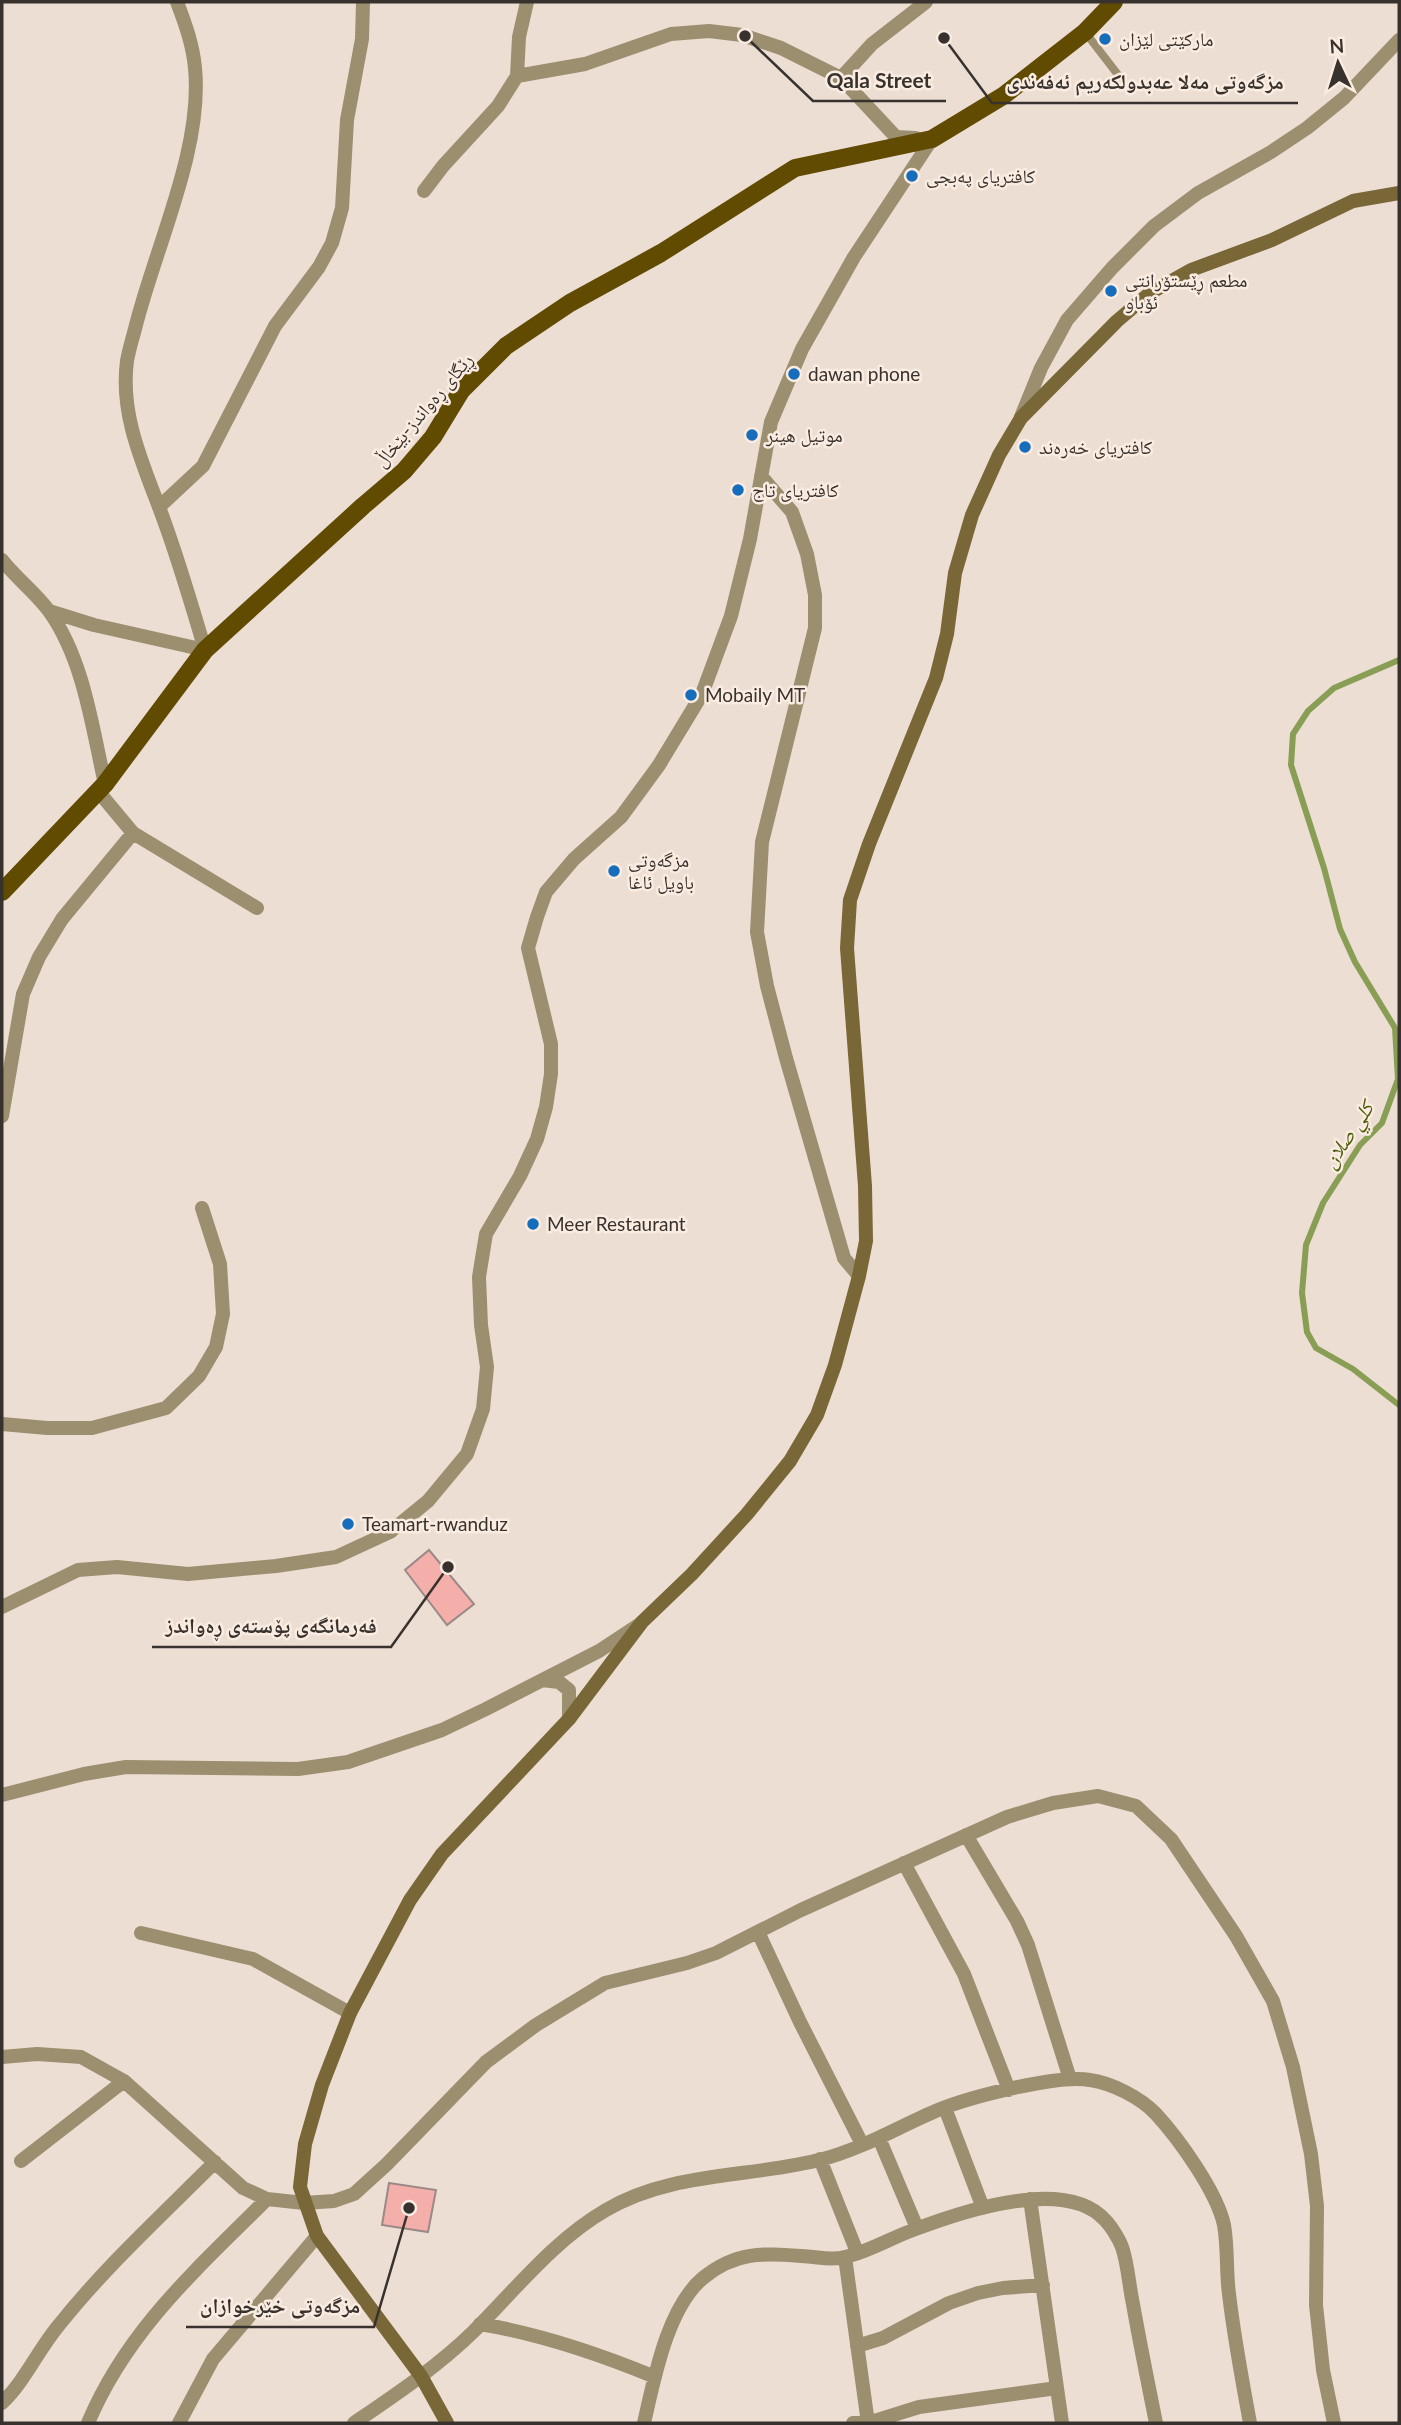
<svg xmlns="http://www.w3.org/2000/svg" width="1401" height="2425" font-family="Lato,'Noto Naskh Arabic',sans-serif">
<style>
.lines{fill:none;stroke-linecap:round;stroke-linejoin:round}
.stream{stroke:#889e54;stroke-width:6}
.building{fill:#f4afaa;stroke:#9b8988;stroke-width:2}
.lane{stroke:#9b8f70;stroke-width:8}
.street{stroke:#9b8f70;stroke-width:14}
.secondary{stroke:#796738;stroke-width:14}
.primary{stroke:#614b00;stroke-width:18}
.poi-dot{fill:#166dbb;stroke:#faece1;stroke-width:2.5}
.labels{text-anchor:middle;stroke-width:5;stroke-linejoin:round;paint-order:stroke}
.poi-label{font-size:19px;fill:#38322e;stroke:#faece1;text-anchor:start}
.street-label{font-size:19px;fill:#38322e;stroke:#faece1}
.water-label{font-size:21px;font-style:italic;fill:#4b5e09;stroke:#faece1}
.leader{fill:none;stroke:#38322e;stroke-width:2.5}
.callout-dot{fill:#38322e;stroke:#faece1;stroke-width:2.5}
.callout-label{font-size:21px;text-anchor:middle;font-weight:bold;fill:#38322e;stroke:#faece1;stroke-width:5;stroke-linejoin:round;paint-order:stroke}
</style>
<rect width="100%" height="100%" fill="#edded4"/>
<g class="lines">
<path class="stream" d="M 1399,660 L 1334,688 L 1308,711 L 1293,734 L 1291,765 L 1324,868 L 1340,929 L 1355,962 L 1395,1028 L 1398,1079 L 1382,1123 L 1360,1145 L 1323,1203 L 1306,1245 L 1302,1293 L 1307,1332 L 1316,1348 L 1353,1369 L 1399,1405"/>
</g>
<path class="building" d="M 429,1550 L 474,1604 L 447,1625 L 405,1570 Z
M 389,2183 L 436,2190 L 428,2232 L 382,2225 Z"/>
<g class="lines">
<path class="lane" d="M 1085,32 L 1122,80"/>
<path class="street" d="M 517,76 L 585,64 L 671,34 L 709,31 L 742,35 L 781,48 L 841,78 L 896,137 L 916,138
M 841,78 L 872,44 L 926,2
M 424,191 L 443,166 L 498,106 L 517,76 L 519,37 L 527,2
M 1021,417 L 1041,368 L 1067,320 L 1112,268 L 1154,226 L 1198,193 L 1271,152 L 1307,128 L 1344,98 L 1399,40
M 761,476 L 792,512 L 807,554 L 815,595 L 815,628 L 762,842 L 757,932 L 767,986 L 786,1058 L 844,1258 L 859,1276
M 159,507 L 203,466 L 275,326 L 319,267 L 332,243 L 342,208 L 347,120 L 362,39 L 363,2
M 2,560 C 16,578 36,593 49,611 C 84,660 92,727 105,784
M 49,611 L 94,625 L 205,650 C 193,609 181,569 167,529 C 148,474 119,420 127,361 C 129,349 133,337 136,325 C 156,246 203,148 195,68 C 193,45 185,23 177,2
M 98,791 L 133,833 L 257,908
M 2,1116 L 23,994 L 39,957 L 62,919 L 133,833
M 2,1424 L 47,1428 L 92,1428 L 166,1408 L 199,1376 L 216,1347 L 223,1314 L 220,1264 L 202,1208
M 2,1607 L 78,1570 L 117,1567 L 188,1574 L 276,1566 L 336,1557 L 390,1532 L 428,1501 L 467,1454 L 483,1409 L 487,1367 L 481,1325 L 479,1277 L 486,1234 L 520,1176 L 537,1139 L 546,1107 L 551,1074 L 551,1044 L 528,948 L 537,917 L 546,892 L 574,859 L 621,817 L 659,765 L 702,694 L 731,616 L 750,539 L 771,422 L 802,349 L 854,257 L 932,139
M 542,1680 L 559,1682 L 569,1690 L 569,1719
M 2,1795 L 84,1774 L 126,1767 L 298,1769 L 348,1762 L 442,1730 L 486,1709 L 599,1651 L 640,1624
M 966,1835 L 1017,1921 L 1028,1945 L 1070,2079
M 904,1863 L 964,1974 L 1009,2090
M 758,1932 L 800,2022 L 862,2144
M 141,1933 L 253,1959 L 350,2013
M 2,2057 L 37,2054 L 81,2057 L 124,2081 L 243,2188 L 267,2199 L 304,2203 L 334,2201 L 354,2194 L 387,2164 L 486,2062 L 536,2025 L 605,1983 L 687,1963 L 716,1953 L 801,1910 L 1007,1817 L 1053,1803 L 1098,1796 L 1136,1806 L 1171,1839 L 1236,1936 L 1273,2001 L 1293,2067 L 1311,2154 L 1317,2206 L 1316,2305 L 1323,2370 L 1334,2423
M 945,2108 L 983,2208
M 879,2138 L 917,2228
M 820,2159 L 857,2252
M 21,2161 L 124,2081
M 1030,2199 L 1062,2423
M 845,2257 L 868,2423
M 480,2324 C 541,2334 597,2353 655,2377
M 857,2346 L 883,2338 L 949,2303 L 978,2293 L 1003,2288 L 1043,2285
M 2,2403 C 25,2381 38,2350 59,2325 C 106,2266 162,2215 215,2162
M 88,2423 C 127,2330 197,2269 267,2199
M 179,2423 L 213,2359 L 317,2236
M 354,2423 C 395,2395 437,2367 473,2332 C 515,2290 554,2240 606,2210 C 672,2171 751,2178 823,2159 C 864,2148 900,2126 938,2110 C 970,2097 1058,2074 1090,2080 C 1112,2083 1141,2098 1156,2114 C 1179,2139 1217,2192 1224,2225 C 1228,2247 1226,2272 1229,2294 C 1234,2337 1242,2380 1250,2423
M 644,2423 C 654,2380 667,2308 703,2278 C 739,2248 770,2254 813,2257 C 823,2258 834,2260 845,2257 C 868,2252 891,2238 913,2230 C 960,2212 1065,2176 1105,2220 C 1111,2226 1119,2239 1122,2247 C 1128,2264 1129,2286 1133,2304 C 1140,2344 1148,2383 1156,2423
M 853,2423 L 868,2423 L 919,2407 L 1057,2388"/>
<path class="secondary" d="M 447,2423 L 421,2376 L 317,2236 L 300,2187 L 305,2144 L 322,2085 L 350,2013 L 410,1900 L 442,1854 L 569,1719 L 642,1622 L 692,1574 L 747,1514 L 790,1461 L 817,1415 L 835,1365 L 859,1276 L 866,1241 L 865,1186 L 847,948 L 850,900 L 869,844 L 936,678 L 947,634 L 955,573 L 972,515 L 999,455 L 1021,418 L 1117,321 L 1150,293 L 1191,270 L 1272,240 L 1353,201 L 1399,193"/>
<path class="primary" d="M 2,892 L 105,784 L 205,650 L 363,506 L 404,471 L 433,437 L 461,391 L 506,346 L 570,303 L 661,253 L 795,168 L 932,139 L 1003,96 L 1085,32 L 1114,2"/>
</g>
<g class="poi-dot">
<circle cx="1105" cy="39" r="7"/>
<circle cx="912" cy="176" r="7"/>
<circle cx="1111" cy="291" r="7"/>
<circle cx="794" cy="374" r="7"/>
<circle cx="752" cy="435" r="7"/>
<circle cx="1025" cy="447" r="7"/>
<circle cx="738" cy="490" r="7"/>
<circle cx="691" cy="695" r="7"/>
<circle cx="614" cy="871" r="7"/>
<circle cx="533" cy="1224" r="7"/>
<circle cx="348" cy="1524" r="7"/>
</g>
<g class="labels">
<g class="poi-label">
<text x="1119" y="46">مارکێتی لێزان</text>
<text x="926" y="183">کافتریای پەبجی</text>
<text x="1125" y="287">مطعم ڕێستۆرانتی<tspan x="1125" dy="22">ئۆباو</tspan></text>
<text x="808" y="381">dawan phone</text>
<text x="766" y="442">موتيل هينر</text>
<text x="1039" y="454">کافتریای خەرەند</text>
<text x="752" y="497">کافتریای تاج</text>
<text x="705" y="702">Mobaily MT</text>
<text x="628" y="867">مزگەوتی<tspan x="628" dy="22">باویل ئاغا</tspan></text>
<text x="547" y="1231">Meer Restaurant</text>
<text x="362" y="1531">Teamart-rwanduz</text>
</g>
<g class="street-label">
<text transform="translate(423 410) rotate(-50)" y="7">ڕێگای ڕەواندز-بێخاڵ</text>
</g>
<g class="water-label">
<text transform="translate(1348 1135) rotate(-56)" y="7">كلي صلان</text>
</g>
</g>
<path class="leader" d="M745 36L813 101H946M944 38L992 103H1298M448 1567L391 1647H152M409 2208L374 2327H186"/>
<g class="callout-dot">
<circle cx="745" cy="36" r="7"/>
<circle cx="944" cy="38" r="7"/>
<circle cx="448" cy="1567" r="7"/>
<circle cx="409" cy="2208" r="7"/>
</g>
<g class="callout-label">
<text x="879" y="88">Qala Street</text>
<text x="1145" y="89">مزگەوتی مەلا عەبدولکەریم ئەفەندی</text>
<text x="271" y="1633">فەرمانگەی پۆستەی ڕەواندز</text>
<text x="280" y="2313">مزگەوتی خێرخوازان</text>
</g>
<rect width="1401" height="2425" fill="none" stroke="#38322e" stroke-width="7"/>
<g transform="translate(1338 63) rotate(356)" stroke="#faece1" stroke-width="5" paint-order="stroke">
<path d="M0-5L12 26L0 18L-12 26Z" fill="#38322e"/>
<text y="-10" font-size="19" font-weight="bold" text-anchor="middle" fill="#38322e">N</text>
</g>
</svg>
